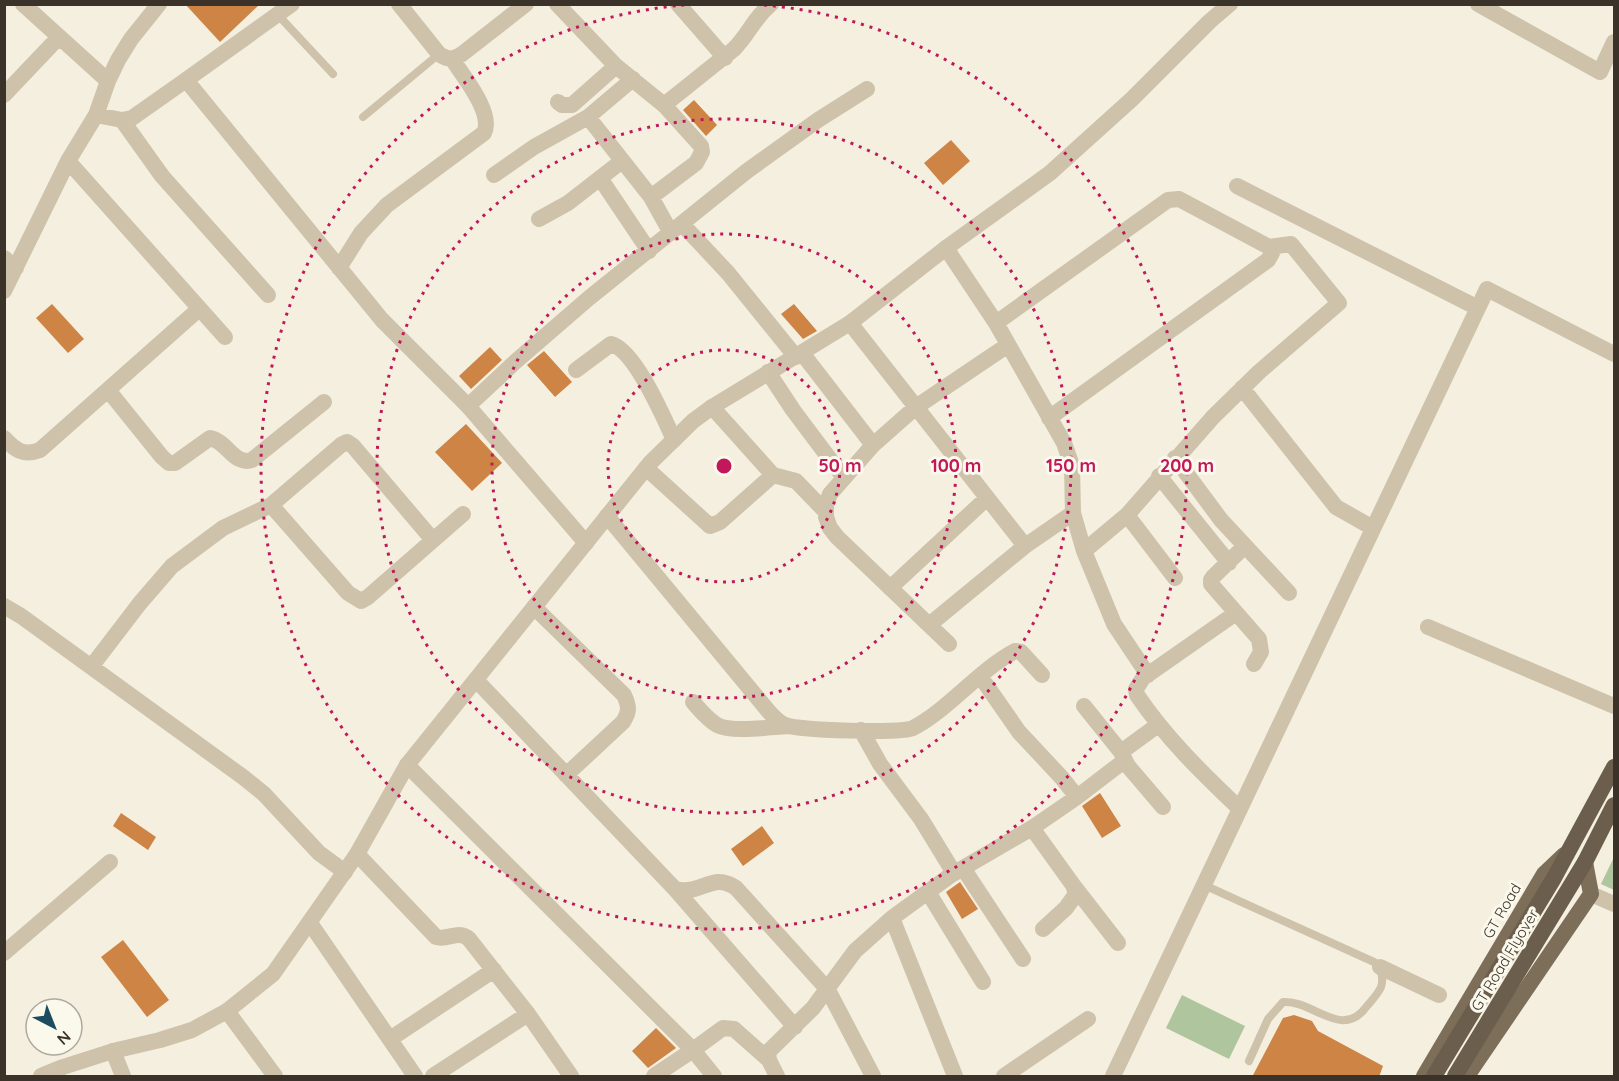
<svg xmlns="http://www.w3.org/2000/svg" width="1619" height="1081" font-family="Quicksand,sans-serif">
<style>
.green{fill:#afc59d}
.building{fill:#cd8445}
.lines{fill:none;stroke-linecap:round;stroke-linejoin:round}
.service{stroke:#cec2aa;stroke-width:8}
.minor{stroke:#cec2aa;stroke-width:16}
.tertiary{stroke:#cec2aa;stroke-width:16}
.primary{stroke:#7d6e5a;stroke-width:16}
.trunk{stroke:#6c5e4d;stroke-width:16}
.ring{fill:none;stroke:#c2185b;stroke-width:3;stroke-dasharray:3 6}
.labels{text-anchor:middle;stroke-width:6;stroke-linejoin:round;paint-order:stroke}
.street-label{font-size:15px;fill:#3b332a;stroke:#fbf8ec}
.centre{fill:#c2185b;stroke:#fbf8ec;stroke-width:3}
.ring-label{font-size:18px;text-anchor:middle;font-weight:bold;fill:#c2185b;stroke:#fbf8ec;stroke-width:6;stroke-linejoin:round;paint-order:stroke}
</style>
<rect width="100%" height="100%" fill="#f4efdf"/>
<path class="green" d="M 1614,857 L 1614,890 L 1601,884 Z
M 1182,995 L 1245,1026 L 1229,1059 L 1166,1028 Z"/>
<path class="building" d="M 185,4 L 260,4 L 220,42 Z
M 694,100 L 717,125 L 706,136 L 683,110 Z
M 951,140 L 970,161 L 943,185 L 924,163 Z
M 52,304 L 84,339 L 68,353 L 36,318 Z
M 794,304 L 817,331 L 803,339 L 781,314 Z
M 490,347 L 502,360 L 471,389 L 459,376 Z
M 544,351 L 572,382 L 555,397 L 527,365 Z
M 466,424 L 502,463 L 472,491 L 435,452 Z
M 1100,793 L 1121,826 L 1102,838 L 1082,806 Z
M 121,813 L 156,837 L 148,850 L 113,826 Z
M 762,826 L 774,843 L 743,866 L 731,849 Z
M 960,882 L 978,909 L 962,919 L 946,892 Z
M 123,940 L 169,1000 L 147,1017 L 101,957 Z
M 1294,1015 L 1312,1021 L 1318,1031 L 1383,1066 L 1379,1077 L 1252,1077 L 1283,1018 Z
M 656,1028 L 676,1048 L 648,1068 L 632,1051 Z"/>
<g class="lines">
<path class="service" d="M 278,15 L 333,74
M 363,117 L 439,54
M 1204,885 L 1374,962 C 1382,969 1384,977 1381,987 C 1378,994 1372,1000 1367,1006 C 1342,1041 1314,1000 1283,1002 L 1268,1019 L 1249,1061"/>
<path class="minor" d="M 23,4 L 108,81
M 399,4 L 439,54 C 448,60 453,60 462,54 L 526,4
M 557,4 L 616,66 L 664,105 L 701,146 L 702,152 L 696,163 L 651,197
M 678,4 L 725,58
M 1478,4 L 1600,72 L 1614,42
M 186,80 L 292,4
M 4,95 L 59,37
M 558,102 L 562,105 L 572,105 L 616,66
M 664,105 L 734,49 C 750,33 752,20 771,4
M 96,115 L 122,120 L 132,118 L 186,80 L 382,320 L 468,406 L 586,543
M 588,117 L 651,197 L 671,233
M 122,120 L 162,176 L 268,295
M 68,161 L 225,337
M 494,175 L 534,147 L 588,117 L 633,79
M 600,178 L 649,251
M 1237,186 L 1478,308
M 539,219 L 568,203 L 622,161
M 682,224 L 728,273 L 796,357
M 946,248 L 996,323 L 1064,443 L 1072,466 L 1073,513 L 1084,551 L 1114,624 L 1148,675
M 4,258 L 16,268
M 339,268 L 361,233 L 387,205 L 484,133 C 494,113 463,76 452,59
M 4,291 L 68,161 L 96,115 L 108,81 L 118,60 L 131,39 L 159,4
M 850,323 L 1025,546
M 996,323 L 1168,200 L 1179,199 L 1269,247 L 1272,253 L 1268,260 L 1049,418
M 802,353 L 873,445
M 576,370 L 611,344 C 635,350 664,418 674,440
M 768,372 L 793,410 L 844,478
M 1242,388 L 1336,507 L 1373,528
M 108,390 L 162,457 L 169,463 L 175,463 L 210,438 C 227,441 234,466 252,460 L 324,402
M 468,406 L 515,362 L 589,298 L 747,171 L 818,120 L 867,89
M 712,407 L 773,475 L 796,481 L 826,512
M 4,438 C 16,451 24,456 40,450 L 199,309
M 1175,458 L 1221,520 L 1289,593
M 646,468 L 710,526 L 720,522 L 773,475
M 1159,476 L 1229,563
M 271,505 L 348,593 L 361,601 L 368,597 L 463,514
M 1127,515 L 1175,578
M 607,516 L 765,707 C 771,714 776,721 785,725 C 798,730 902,734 913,728 C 948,710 979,670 1015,651 L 1021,652 L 1042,675
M 1245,546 L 1213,577 L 1211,580 L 1211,584 L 1259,639 L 1261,652 L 1254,664
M 1084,551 L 1127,515 L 1213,417 L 1259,372 L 1339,303 L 1291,244 L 1269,247
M 890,588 L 987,498
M 4,606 L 21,616 L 243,777 L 264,794 L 319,853 L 345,872
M 534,607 L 624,695 C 629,706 630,711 623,722 L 566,775
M 1236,613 L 1143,678 L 1136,689 L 1137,695 C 1166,738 1203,774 1240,809
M 929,625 L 1025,546 L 1073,513
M 1428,627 L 1614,706
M 949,644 L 837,537 L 830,528 L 826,517 L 826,505 L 830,494 L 873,445 L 916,407 L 1008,345
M 91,667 L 140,603 L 172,566 L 223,528 L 271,505 L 341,445 L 347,442 L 353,446 L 433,540
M 477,681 L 675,889 C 702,896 712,871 736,888 L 828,990 L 873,1076
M 693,702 C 700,710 707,719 717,725 C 732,733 770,727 788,726
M 1084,706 L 1121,752
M 1158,725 L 1121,752 L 1128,766 L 1163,807
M 861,730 L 880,764 L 921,819 L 954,873
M 407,765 L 693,1050 L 654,1076
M 1077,797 L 1124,761
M 1032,828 L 1073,885 L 1076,894 L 1066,908 L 1043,929
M 357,854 L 436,937 C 448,941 458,929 469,939 L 528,1014 L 571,1076
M 963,868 L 1023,959
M 1073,885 L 1118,943
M 675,889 L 795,1027
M 928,892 L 983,982
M 1591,894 L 1614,904
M 892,918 L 955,1076
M 310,923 L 415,1076
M 4,953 L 110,862
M 1380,967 L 1439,995
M 227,1011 L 275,1076
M 390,1039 L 494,970
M 113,1051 L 123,1076
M 433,1076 L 528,1014
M 714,1076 L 693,1050 L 723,1028 L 734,1029 L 769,1060
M 777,1076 L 769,1060 L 768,1052 L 813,1008 L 855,951 L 892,918 L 951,875 L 1032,828 L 1077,797 L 1062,778 L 1019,732 L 980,676
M 1004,1076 L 1088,1019
M 1113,1076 L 1487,289 L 1614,354"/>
<path class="tertiary" d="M 41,1076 L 63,1067 L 113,1051 L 160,1040 L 192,1030 L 227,1011 L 273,974 L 357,854 L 407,765 L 650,463 L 693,421 L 712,407 L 850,323 L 946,248 L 1050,173 L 1132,99 L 1210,21 L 1230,4"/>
<path class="primary" d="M 1424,1076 L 1544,874 L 1564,855
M 1467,1076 L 1591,894 L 1585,862"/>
<path class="trunk" d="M 1434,1076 L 1554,878 L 1614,767
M 1455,1076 L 1585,862 L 1614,805"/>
</g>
<g class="ring">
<circle cx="724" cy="466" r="116"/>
<circle cx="724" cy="466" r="232"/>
<circle cx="724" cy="466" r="347"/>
<path d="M764 5A463 463 0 1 1 684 5"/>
</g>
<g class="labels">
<g class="street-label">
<text transform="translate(1502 911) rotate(-60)" y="5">GT Road</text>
<text transform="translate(1505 960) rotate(-59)" y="5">GT Road Flyover</text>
</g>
</g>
<circle cx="724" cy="466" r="9" class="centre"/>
<g class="ring-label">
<text x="840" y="472">50 m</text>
<text x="956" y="472">100 m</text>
<text x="1071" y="472">150 m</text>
<text x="1187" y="472">200 m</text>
</g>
<rect width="1619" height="1081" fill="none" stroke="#3b332a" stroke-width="12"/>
<g transform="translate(54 1027) rotate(138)"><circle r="28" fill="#fbf8ec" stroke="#aea99e" stroke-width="1.5"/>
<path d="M0-4.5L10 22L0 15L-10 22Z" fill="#1c4c5f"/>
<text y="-9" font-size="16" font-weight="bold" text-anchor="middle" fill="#3b332a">N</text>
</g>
</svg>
